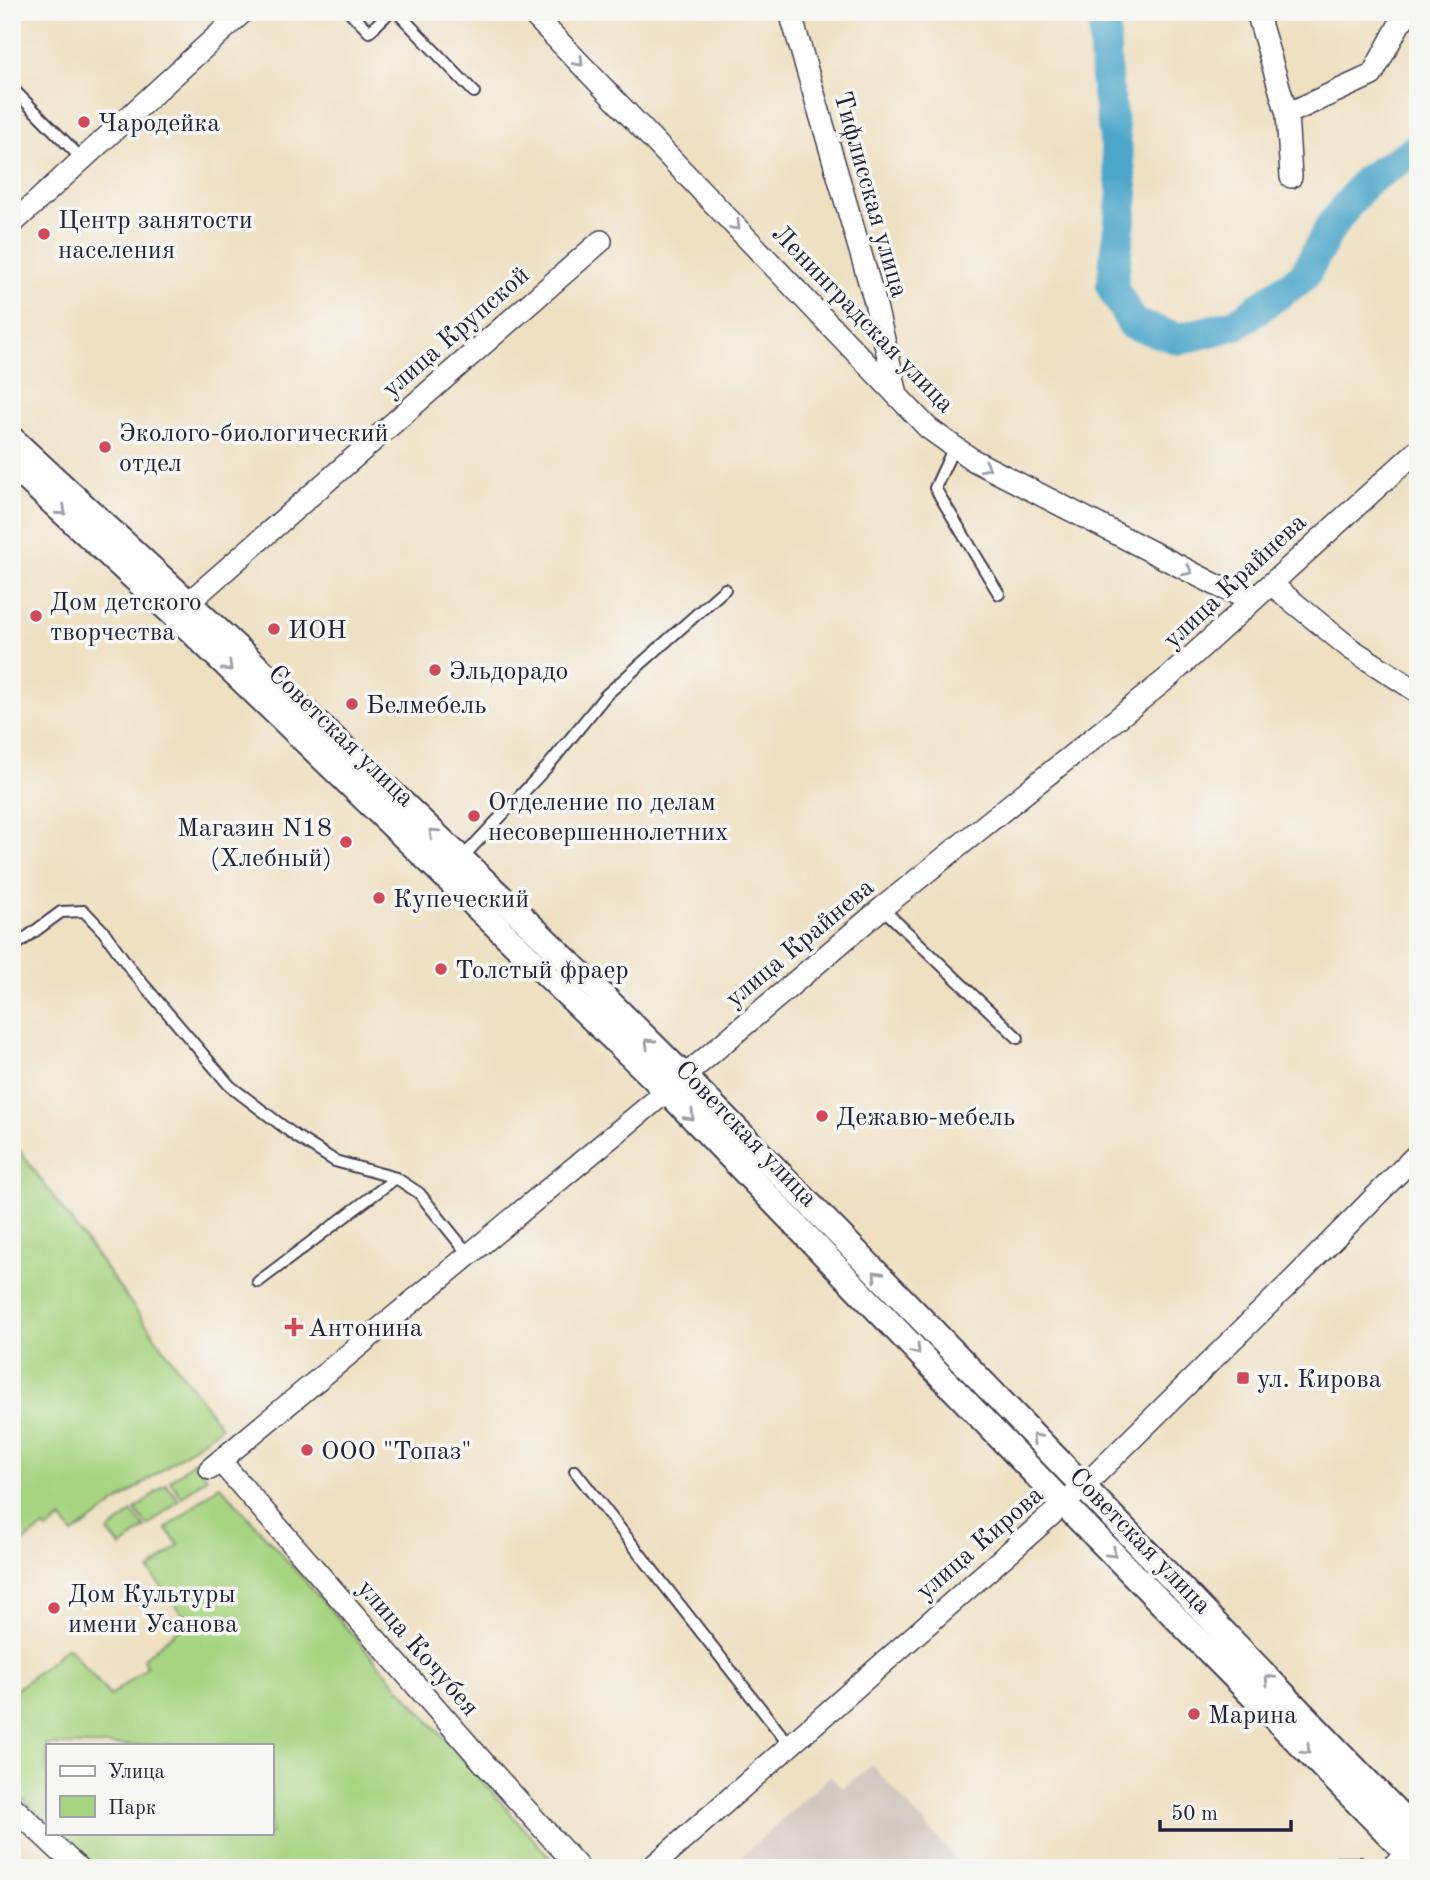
<svg xmlns="http://www.w3.org/2000/svg" width="1430" height="1880" font-family="'Old Standard TT',serif">
<style>
.industrial{fill:#cdc2b9}
.green{fill:#a7d481;stroke:#647b5e;stroke-width:2}
.lines{fill:none;stroke-linecap:round;stroke-linejoin:round}
.river{stroke:#4da7cb;stroke-width:32}
.service-casing{stroke:#413e4f;stroke-width:14}
.minor-casing{stroke:#413e4f;stroke-width:24}
.tertiary-casing{stroke:#413e4f;stroke-width:28}
.service{stroke:#fff;stroke-width:10}
.minor{stroke:#fff;stroke-width:21}
.tertiary{stroke:#fff;stroke-width:24}
.oneway{stroke:#9c9ca7}
.poi-dot{fill:#d1495b;stroke:#f6f6f2;stroke-width:2.5}
.labels{text-anchor:middle;stroke-width:7;stroke-linejoin:round;paint-order:stroke}
.poi-label{font-size:26px;fill:#22223b;stroke:#f6f6f2;text-anchor:start}
.street-label{font-size:26px;fill:#22223b;stroke:#f6f6f2}
</style>
<rect width="100%" height="100%" fill="#f6f6f2"/>
<filter id="ink" filterUnits="userSpaceOnUse"><feTurbulence type="fractalNoise" baseFrequency=".0143" numOctaves="2"/><feDisplacementMap in="SourceGraphic" scale="14" xChannelSelector="R" yChannelSelector="G"/><feConvolveMatrix kernelMatrix="1 2 1 2 8 2 1 2 1" color-interpolation-filters="sRGB"/></filter>
<filter id="wash" filterUnits="userSpaceOnUse"><feTurbulence type="fractalNoise" baseFrequency=".00686" numOctaves="4" result="noise"/><feDisplacementMap in="SourceGraphic" scale="28" xChannelSelector="R" yChannelSelector="G"/><feGaussianBlur stdDeviation="1.57" result="paint"/><feColorMatrix in="noise" values="0 0 0 0 0 0 0 0 0 0 0 0 0 0 0 0 0 1.4 0 .05"/><feComposite in="paint" operator="in"/></filter>
<g filter="url(#wash)">
<rect width="100%" height="100%" fill="#efe0c2"/>
<path class="industrial" d="M 872,1765 L 964,1868 L 729,1868 L 830,1776 L 842,1788 Z"/>
<path class="green" d="M 12,1140 L 221,1427 L 73,1534 L 62,1519 L 47,1530 L 44,1527 L 12,1550 Z
M 194,1461 L 207,1477 L 182,1497 L 170,1481 Z
M 166,1484 L 179,1500 L 148,1526 L 135,1510 Z
M 220,1485 L 559,1868 L 96,1868 L 59,1833 L 271,1833 L 271,1745 L 47,1745 L 47,1822 L 12,1789 L 12,1693 L 68,1647 L 110,1696 L 147,1667 L 143,1659 L 188,1621 L 149,1571 L 179,1545 L 166,1529 Z
M 132,1512 L 145,1528 L 121,1547 L 108,1532 Z"/>
<g class="lines">
<path class="river" d="M 1104,12 L 1106,79 L 1123,193 L 1112,287 L 1133,324 L 1180,339 L 1236,324 L 1304,276 L 1331,226 L 1366,181 L 1418,148"/>
</g>
</g>
<g filter="url(#ink)">
<g class="lines">
<defs>
<path id="service" d="M 350,12 L 369,32 L 390,12
M 397,12 L 474,92
M 12,88 L 83,160
M 954,447 L 935,488 L 999,594
M 461,859 L 548,766 L 606,695 L 725,589
M 882,908 L 1018,1038
M 12,948 L 61,912 L 84,911 L 104,932 L 132,971 L 230,1086 L 297,1137 L 335,1161 L 396,1178
M 258,1282 L 396,1178 L 419,1193 L 469,1255
M 575,1471 L 790,1746"/>
<path id="minor" d="M 531,12 L 928,428 L 973,460 L 1222,588 L 1253,600
M 790,12 L 875,302 L 896,390
M 1257,12 L 1287,114 L 1291,177
M 1287,114 L 1372,75 L 1400,23 L 1410,12
M 12,224 L 243,12
M 1271,584 L 1351,649 L 1418,692
M 188,603 L 601,241
M 220,1461 L 483,1762 L 579,1868
M 210,1469 L 667,1091 L 882,908 L 1169,677 L 1418,450
M 12,1806 L 78,1868
M 651,1868 L 1083,1487 L 1297,1276 L 1418,1153
M 1338,1868 L 1359,1868
M 1391,1868 L 1416,1843"/>
<path id="tertiary" d="M 12,439 C 238,649 466,858 684,1076 C 931,1326 1174,1581 1418,1834
M 12,465 L 188,628 L 667,1091 L 1064,1504 L 1418,1864"/>
</defs>
<use href="#service" class="service-casing"/>
<use href="#minor" class="minor-casing"/>
<use href="#tertiary" class="tertiary-casing"/>
<use href="#service" class="service"/>
<use href="#minor" class="minor"/>
<use href="#tertiary" class="tertiary"/>
</g>
<defs><path id="oneway-chevron" d="M-2-3.5L2.5 0L-2 3.5" fill="none" stroke-width="1.6" stroke-linecap="round" stroke-linejoin="round" transform="scale(1.75)"/></defs>
<g class="oneway">
<use href="#oneway-chevron" transform="translate(579 62) rotate(46)"/>
<use href="#oneway-chevron" transform="translate(736 226) rotate(46)"/>
<use href="#oneway-chevron" transform="translate(986 467) rotate(27)"/>
<use href="#oneway-chevron" transform="translate(62 511) rotate(43)"/>
<use href="#oneway-chevron" transform="translate(1188 571) rotate(27)"/>
<use href="#oneway-chevron" transform="translate(228 667) rotate(44)"/>
<use href="#oneway-chevron" transform="translate(433 833) rotate(-137)"/>
<use href="#oneway-chevron" transform="translate(649 1043) rotate(-136)"/>
<use href="#oneway-chevron" transform="translate(690 1116) rotate(46)"/>
<use href="#oneway-chevron" transform="translate(877 1275) rotate(-134)"/>
<use href="#oneway-chevron" transform="translate(916 1350) rotate(46)"/>
<use href="#oneway-chevron" transform="translate(1036 1438) rotate(-134)"/>
<use href="#oneway-chevron" transform="translate(1112 1553) rotate(45)"/>
<use href="#oneway-chevron" transform="translate(1269 1679) rotate(-134)"/>
<use href="#oneway-chevron" transform="translate(1306 1750) rotate(45)"/>
</g>
</g>
<g class="poi-dot">
<circle cx="84" cy="122" r="7"/>
<circle cx="44" cy="234" r="7"/>
<circle cx="105" cy="447" r="7"/>
<circle cx="36" cy="616" r="7"/>
<circle cx="274" cy="629" r="7"/>
<circle cx="435" cy="670" r="7"/>
<circle cx="352" cy="704" r="7"/>
<circle cx="474" cy="816" r="7"/>
<circle cx="346" cy="842" r="7"/>
<circle cx="379" cy="898" r="7"/>
<circle cx="441" cy="969" r="7"/>
<circle cx="822" cy="1116" r="7"/>
<path d="M290.5 1316.5h7v7h7v7h-7v7h-7v-7h-7v-7h7z"/>
<rect x="1236" y="1371" width="14" height="14" rx="3.5"/>
<circle cx="307" cy="1450" r="7"/>
<circle cx="54" cy="1608" r="7"/>
<circle cx="1194" cy="1714" r="7"/>
</g>
<g class="labels">
<g class="poi-label">
<text x="98" y="131">Чародейка</text>
<text x="58" y="228">Центр занятости<tspan x="58" dy="30">населения</tspan></text>
<text x="119" y="441">Эколого-биологический<tspan x="119" dy="30">отдел</tspan></text>
<text x="50" y="610">Дом детского<tspan x="50" dy="30">творчества</tspan></text>
<text x="288" y="638">ИОН</text>
<text x="449" y="679">Эльдорадо</text>
<text x="366" y="713">Белмебель</text>
<text x="488" y="810">Отделение по делам<tspan x="488" dy="30">несовершеннолетних</tspan></text>
<text x="332" y="836" text-anchor="end">Магазин N18<tspan x="332" dy="30">(Хлебный)</tspan></text>
<text x="393" y="907">Купеческий</text>
<text x="455" y="978">Толстый фраер</text>
<text x="836" y="1125">Дежавю-мебель</text>
<text x="308" y="1336">Антонина</text>
<text x="1257" y="1387">ул. Кирова</text>
<text x="321" y="1459">ООО "Топаз"</text>
<text x="68" y="1602">Дом Культуры<tspan x="68" dy="30">имени Усанова</tspan></text>
<text x="1208" y="1723">Марина</text>
</g>
<g class="street-label">
<text transform="translate(872 194) rotate(74)" y="9">Тифлисская улица</text>
<text transform="translate(864 318) rotate(46)" y="9">Ленинградская улица</text>
<text transform="translate(455 331) rotate(-41)" y="9">улица Крупской</text>
<text transform="translate(1234 580) rotate(-43)" y="9">улица Крайнева</text>
<text transform="translate(342 735) rotate(44)" y="9">Советская улица</text>
<text transform="translate(799 942) rotate(-40)" y="9">улица Крайнева</text>
<text transform="translate(747 1133) rotate(46)" y="9">Советская улица</text>
<text transform="translate(1141 1540) rotate(46)" y="9">Советская улица</text>
<text transform="translate(979 1542) rotate(-41)" y="9">улица Кирова</text>
<text transform="translate(419 1647) rotate(49)" y="9">улица Кочубея</text>
</g>
</g>
<rect width="1430" height="1880" fill="none" stroke="#f6f6f2" stroke-width="42"/>
<rect x="46" y="1744" width="228" height="91" fill="#f6f6f2" stroke="#a1a1a9" stroke-width="2"/>
<rect x="60" y="1766" width="35" height="10" fill="#ffffff" stroke="#a1a1a9" stroke-width="2"/>
<text x="108" y="1778" font-size="21" fill="#22223b">Улица</text>
<rect x="60" y="1796" width="35" height="21" fill="#a7d481" stroke="#a1a1a9" stroke-width="2"/>
<text x="108" y="1814" font-size="21" fill="#22223b">Парк</text>
<path d="M1160 1820v10h131v-10" fill="none" stroke="#22223b" stroke-width="3.5"/>
<text x="1171" y="1820" font-size="21" fill="#22223b" stroke="#f6f6f2" stroke-width="5" paint-order="stroke">50 m</text>
</svg>
